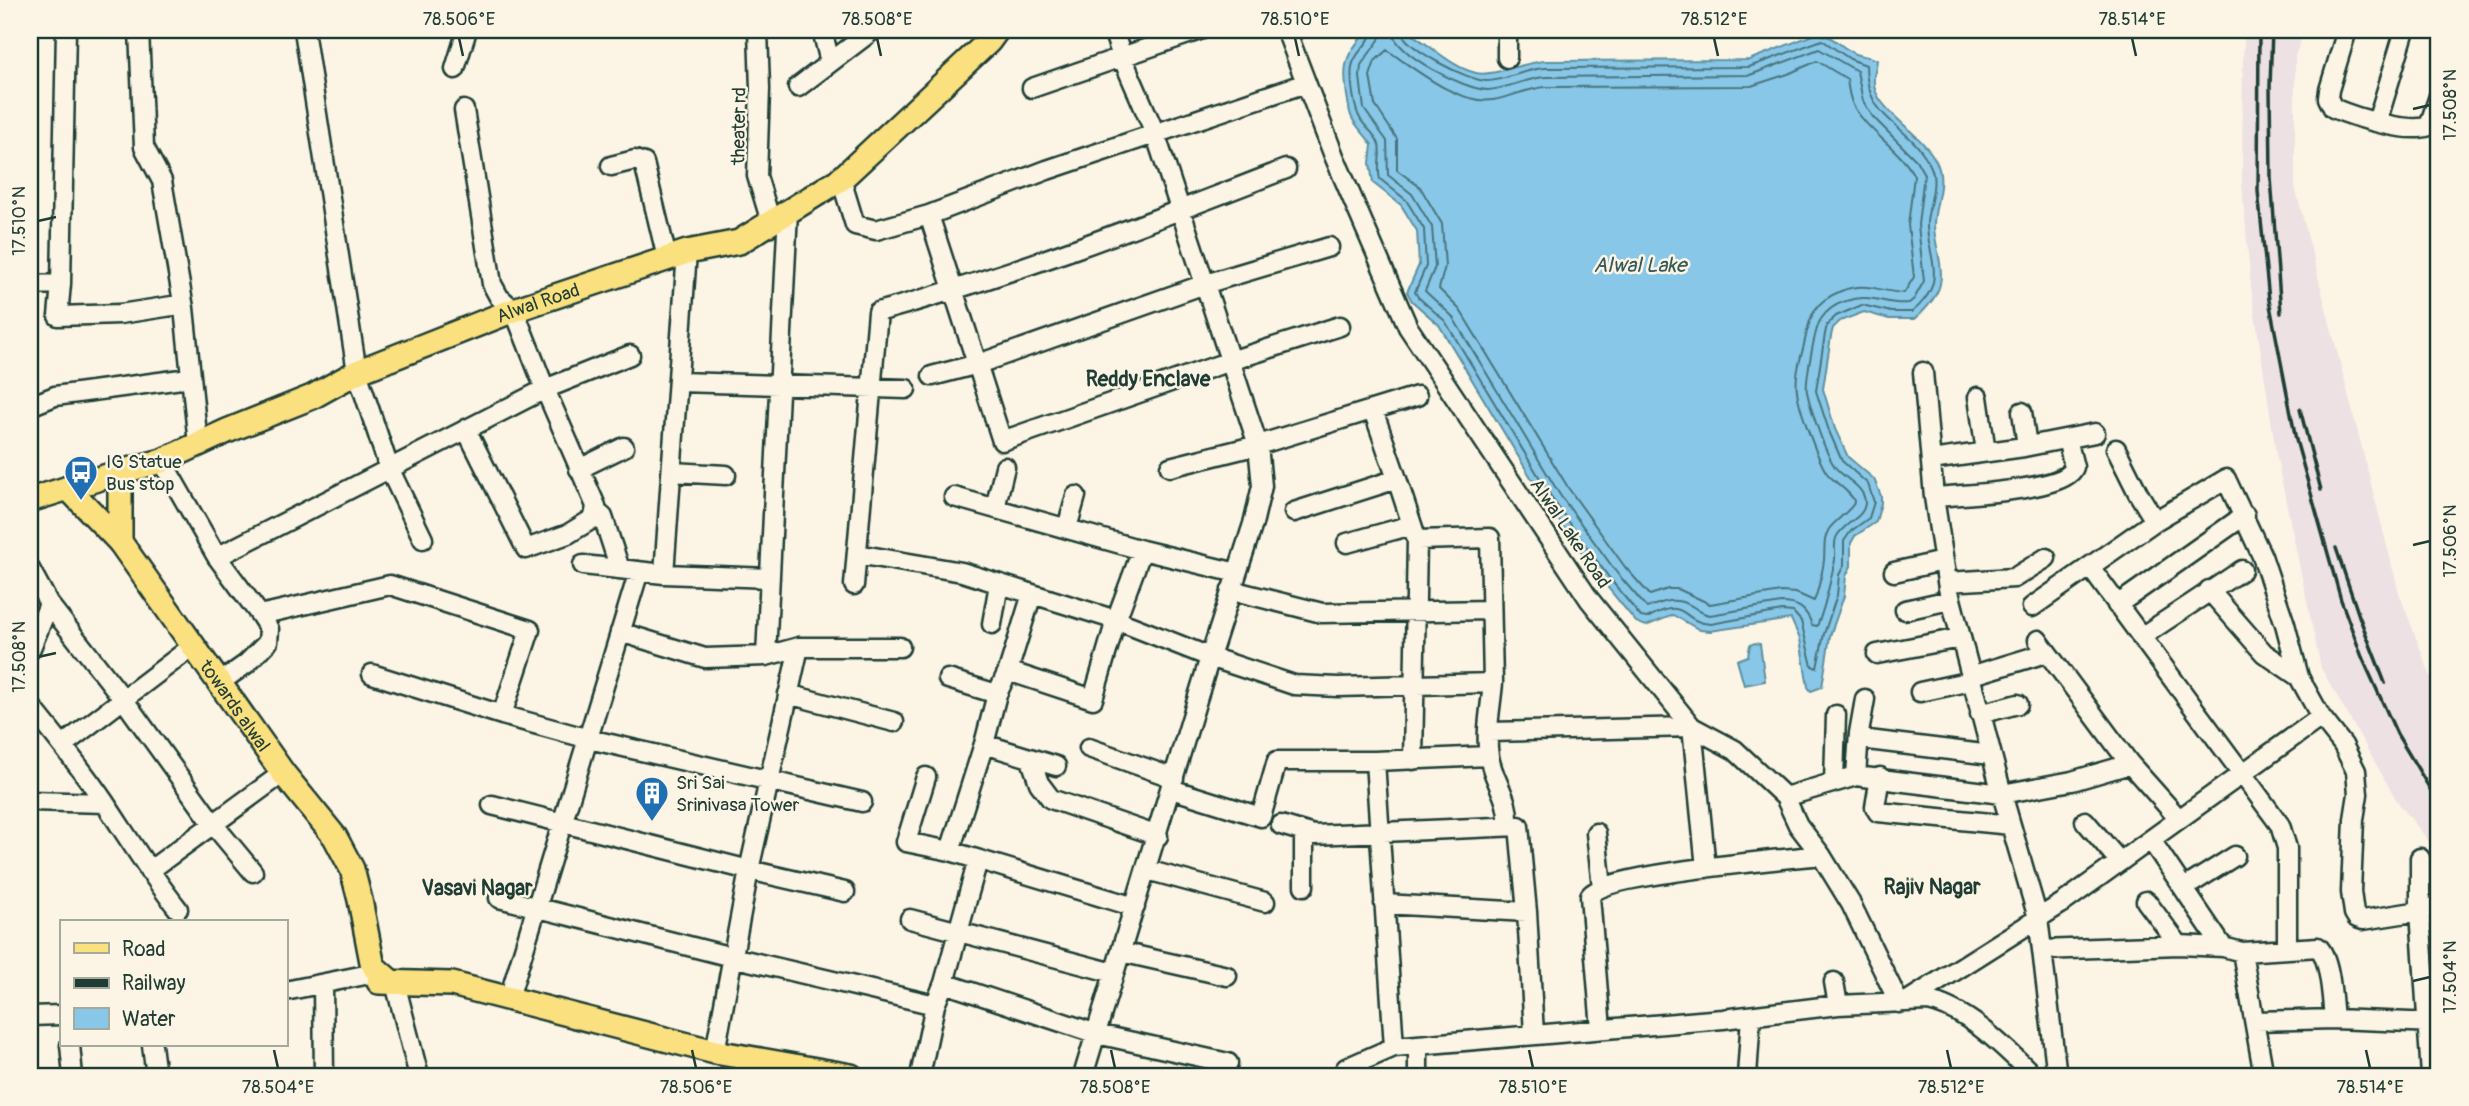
<svg xmlns="http://www.w3.org/2000/svg" width="2469" height="1106" font-family="Pangolin,sans-serif">
<style>
.built{fill:#ede1e3}
.water{fill:#88c7e8;stroke:#5e90a0;stroke-width:2}
.lines{fill:none;stroke-linecap:round;stroke-linejoin:round}
.shore{stroke:#49747c;stroke-width:2}
.minor-casing{stroke:#1f3d34;stroke-width:23}
.major-casing{stroke:#1f3d34;stroke-width:28}
.minor{stroke:#fcf5e5;stroke-width:18}
.major{stroke:#fbe080;stroke-width:23}
.rail{stroke:#1f3d34;stroke-width:3.5}
.ticks{fill:none;stroke:#1f3d34;stroke-width:2.5}
.labels{text-anchor:middle;stroke-width:5;stroke-linejoin:round;paint-order:stroke}
.street-label{font-size:19px;fill:#1f3d34;stroke:#fcf5e5}
.poi-label{font-size:19px;fill:#1f3d34;stroke:#fcf5e5;text-anchor:start}
.water-label{font-size:21px;font-style:italic;fill:#345958;stroke:#fcf5e5}
.neighbourhood-label{font-size:21px;font-weight:bold;fill:#1f3d34;stroke:#fcf5e5}
.neatline{fill:none;stroke:#1f3d34;stroke-width:2.5}
.ticks-label{font-size:18px;text-anchor:middle;fill:#1f3d34}
</style>
<rect width="100%" height="100%" fill="#fcf5e5"/>
<filter id="ink" filterUnits="userSpaceOnUse"><feTurbulence type="fractalNoise" baseFrequency=".0143" numOctaves="2"/><feDisplacementMap in="SourceGraphic" scale="14" xChannelSelector="R" yChannelSelector="G"/><feConvolveMatrix kernelMatrix="1 2 1 2 8 2 1 2 1" color-interpolation-filters="sRGB"/></filter>
<g filter="url(#ink)">
<path class="built" d="M 2245,30 L 2305,30 L 2295,56 L 2295,187 L 2399,593 L 2439,698 L 2439,854 L 2397,801 L 2321,668 L 2277,459 L 2251,288 L 2242,184 L 2243,55 Z"/>
<path class="water" d="M 1368,30 C 1379,30 1397,26 1406,31 C 1428,42 1450,67 1476,73 C 1492,77 1525,62 1545,61 L 1749,60 L 1815,34 C 1832,33 1840,47 1855,54 C 1863,57 1871,56 1877,60 C 1876,71 1871,79 1876,92 C 1884,113 1923,136 1936,161 C 1947,182 1934,204 1934,225 C 1934,244 1944,265 1940,284 C 1937,298 1925,310 1915,319 L 1889,319 L 1864,312 L 1840,321 L 1833,328 L 1831,336 L 1823,389 L 1835,429 L 1848,457 L 1874,479 L 1881,496 L 1881,503 L 1876,522 L 1855,536 L 1851,543 L 1851,566 L 1846,576 L 1844,596 L 1830,636 L 1822,687 L 1811,691 L 1808,687 L 1800,639 L 1791,619 L 1710,631 L 1700,630 L 1673,615 L 1646,626 L 1636,622 L 1604,583 L 1547,504 L 1439,325 L 1412,301 L 1407,292 L 1419,265 L 1417,231 L 1401,205 L 1373,183 L 1370,163 L 1372,145 C 1366,135 1357,128 1352,118 C 1348,110 1349,104 1347,96 C 1342,63 1346,54 1368,30 Z
M 1755,643 L 1760,644 L 1765,681 L 1744,685 L 1737,660 L 1748,656 L 1750,645 Z"/>
<g class="lines">
<path class="shore" d="M 1372,30 C 1371,44 1354,52 1352,67 C 1350,80 1354,110 1361,120 C 1366,128 1374,133 1378,142 C 1383,153 1376,166 1380,179 L 1406,200 L 1424,229 L 1426,266 L 1415,292 L 1418,297 L 1445,321 L 1553,500 L 1610,579 L 1641,617 L 1647,618 C 1690,595 1678,622 1711,624 L 1782,611 L 1793,612 L 1801,621 L 1812,666 L 1817,668 L 1824,634 L 1837,595 L 1839,575 L 1844,565 L 1844,541 L 1851,531 L 1869,518 L 1874,502 L 1868,484 L 1842,461 L 1829,431 L 1816,391 L 1825,334 L 1827,325 L 1836,316 L 1862,305 L 1891,312 L 1912,312 C 1921,305 1931,293 1933,282 C 1937,263 1926,242 1927,223 C 1928,205 1939,183 1930,165 C 1909,122 1866,123 1866,65 L 1850,59 L 1822,40 L 1749,67 L 1545,68 C 1525,69 1504,81 1487,81 C 1469,81 1403,48 1401,30
M 1381,30 L 1379,40 L 1361,65 L 1360,77 L 1364,109 L 1387,141 L 1388,175 L 1412,194 L 1432,227 L 1435,267 L 1425,291 L 1452,316 L 1560,495 L 1617,573 L 1647,608 C 1665,601 1677,596 1695,608 C 1701,612 1703,614 1710,615 L 1781,603 C 1798,603 1806,608 1812,625 L 1817,626 C 1826,606 1829,585 1834,565 C 1837,556 1833,547 1836,538 C 1842,523 1864,519 1865,503 C 1865,486 1844,479 1835,467 C 1825,453 1811,410 1807,392 C 1805,382 1815,327 1821,319 C 1827,310 1836,304 1846,301 C 1871,292 1886,306 1909,303 L 1914,299 L 1924,281 L 1918,225 L 1924,174 L 1916,160 L 1873,117 L 1863,101 L 1857,71 L 1819,49 L 1750,75 L 1546,77 C 1526,78 1507,89 1488,90 C 1465,90 1393,54 1392,30
M 1387,50 C 1415,69 1458,105 1493,100 C 1512,97 1528,88 1546,87 L 1751,86 L 1788,74 L 1817,61 L 1847,79 C 1848,88 1849,97 1853,105 C 1868,133 1900,148 1914,176 L 1908,225 L 1914,277 L 1904,293 C 1879,292 1867,281 1841,291 C 1809,304 1810,320 1803,349 C 1799,363 1795,378 1797,391 C 1799,409 1817,457 1826,472 C 1831,480 1854,494 1854,502 C 1854,508 1834,521 1829,529 C 1823,539 1825,548 1824,560 C 1823,569 1818,592 1814,601 L 1796,593 L 1781,592 L 1710,604 L 1678,589 L 1668,589 L 1650,595 L 1625,567 L 1569,489 L 1460,310 L 1439,289 L 1445,266 L 1442,224 L 1420,187 L 1397,170 L 1397,139 L 1375,105 L 1370,76 L 1375,61 Z"/>
<defs>
<path id="minor" d="M 139,30 L 144,147 L 162,181 L 184,308 L 198,444
M 304,30 L 357,372 L 389,468 L 423,539
M 758,30 L 760,89 L 757,176 L 771,222
M 822,30 L 830,62
M 1286,30 L 1334,156 L 1408,327 L 1589,599 L 1692,727 L 1735,750 L 1785,797 L 1798,825 L 1821,855 L 1851,904 L 1899,1003
M 2347,30 L 2329,90 L 2328,98 L 2333,108 C 2354,117 2408,134 2429,126 L 2439,96
M 1507,58 L 1507,30
M 455,69 L 467,30
M 798,87 L 873,30
M 1032,88 L 1200,30
M 464,110 L 492,284 L 499,297 L 514,310 L 545,389 L 596,506 L 594,518 L 568,534 L 526,549 L 466,429
M 2377,122 L 2405,30
M 611,166 L 635,160 L 644,163 L 667,258
M 841,179 L 855,225 L 876,230 L 929,215 L 1047,170 L 1306,83
M 929,215 L 1002,441 L 1230,361 L 1340,326
M 61,284 L 66,30
M 30,285 L 61,284 L 58,316 L 120,314 L 172,306 L 184,308
M 1923,372 L 1934,497 L 1948,588 L 2002,794 L 2038,918 L 2042,950 L 2179,945 L 2223,947
M 932,376 L 978,364 L 1205,284 L 1329,247
M 679,382 L 906,389
M 1978,397 L 1986,452
M 30,406 L 55,396 L 189,378
M 2022,412 L 2027,446
M 2116,449 L 2138,493 L 2155,521
M 1931,460 L 2024,447 L 2095,433
M 162,461 L 217,557 L 260,615 L 390,585 L 530,630 L 502,715
M 1170,467 L 1258,445 L 1417,396
M 579,469 L 624,447
M 672,472 L 726,475
M 954,497 L 1142,550 L 1237,573
M 1934,497 C 1958,495 2067,491 2074,467 L 2067,439
M 995,508 L 1005,467
M 597,512 L 603,517 L 620,569
M 1294,512 L 1397,479 L 1373,410
M 1067,528 L 1076,496
M 1347,543 L 1412,525
M 857,554 L 962,572 L 1116,620 L 1210,657 L 1294,685 L 1338,687 L 1493,683 L 1490,538 L 1417,540 L 1397,479
M 217,557 L 545,389 L 630,355
M 583,565 L 664,574 L 770,578
M 2090,567 L 2280,825 L 2287,848 L 2287,949
M 30,569 L 49,604
M 1894,572 L 1943,561
M 664,574 L 687,252
M 1947,582 L 2014,578 L 2046,558
M 854,585 L 878,312 C 1017,274 1152,221 1286,169
M 1231,590 L 1322,613 L 1491,610
M 2209,590 L 2264,653 L 2299,677 L 2321,717 L 2343,745 L 2356,771 L 2358,794 L 2354,819 L 2351,892 L 2354,913 L 2357,918 L 2363,920 L 2420,911 L 2439,905
M 2117,605 L 2245,515
M 2032,607 L 2155,521 L 2226,479 L 2262,556 L 2285,624 L 2299,677
M 1905,610 L 1950,600
M 992,624 L 999,584
M 620,632 L 705,658 L 766,656 L 799,647 L 900,647
M 2141,637 L 2242,570
M 2038,640 L 2130,764 L 2179,819
M 30,650 L 49,604 L 124,700 L 214,825 L 253,872
M 1877,654 L 1960,638
M 766,656 L 788,211
M 1008,671 L 1093,699 L 1116,620 L 1142,550
M 372,674 L 502,715 L 589,739 L 862,802
M 1970,676 L 2046,653
M 948,679 L 997,694
M 219,683 L 246,664 L 268,642 L 269,629 L 260,615
M 1493,683 C 1491,706 1485,734 1489,756 C 1493,782 1510,797 1508,825
M 1920,692 L 1971,681
M 788,694 L 894,722
M 30,705 C 56,737 82,769 105,803 C 129,839 151,875 178,909
M 1980,714 L 2018,704
M 1692,727 L 1706,868
M 1489,732 L 1692,727
M 1860,739 L 1991,755
M 984,744 L 1056,766
M 63,745 L 193,646
M 1089,748 L 1174,778
M 1031,760 L 1039,783 L 1051,799 L 1158,836
M 1413,760 L 1417,540
M 1375,761 L 1394,1047
M 1856,776 L 1859,733 L 1865,699
M 926,777 L 906,842 L 950,851 L 1135,907
M 1880,777 L 1875,807 L 1878,812 L 2011,825
M 1834,782 L 1836,715
M 1171,789 L 1261,817 L 1277,761 L 1375,761 L 1489,756
M 1785,797 L 1856,776 L 2002,794 L 2072,781 L 2130,764
M 30,801 L 105,803
M 492,805 L 749,870 L 845,892
M 2085,821 L 2120,862
M 1281,825 L 1314,835 L 1519,826 L 1527,912 L 1534,1034
M 1596,833 L 1602,887
M 2151,840 L 2223,947 L 2242,952 L 2264,1076
M 950,851 L 984,744 L 997,694 L 1008,671 L 1032,594
M 2420,858 L 2420,911 L 2431,1076
M 1147,870 L 1265,902
M 149,871 L 283,773
M 1304,886 L 1304,832
M 2184,888 L 2235,856
M 499,898 L 732,957 L 935,1005
M 2146,901 L 2179,945
M 1384,904 L 1527,912
M 910,919 L 1114,973
M 2042,950 L 2057,1076
M 1121,952 L 1227,976
M 2242,952 L 2318,947 C 2331,959 2332,1001 2334,1019
M 1834,982 L 1838,1005
M 395,983 L 419,1076
M 944,983 L 1097,1034 L 1228,1063
M 323,984 L 324,1076
M 285,991 L 380,972
M 509,998 L 639,571
M 1909,1000 L 2064,902 L 2321,717
M 30,1016 L 61,1015
M 2255,1021 L 2334,1019 L 2436,1023
M 1601,1029 L 1590,896 C 1603,874 1787,859 1821,855
M 70,1045 L 73,1076
M 152,1045 L 156,1076
M 1418,1045 L 1418,1076
M 715,1052 L 749,870 L 799,647
M 743,1076 L 747,1056
M 920,1076 L 935,1005 L 944,983 L 978,860
M 1083,1076 L 1210,657 L 1253,524 L 1262,486 L 1258,445 L 1155,133 L 1122,57 L 1113,30
M 1341,1076 L 1346,1068 L 1394,1047 L 1723,1019 L 1838,1005 L 1928,1001 C 1968,1009 2006,1049 2034,1076
M 1747,1076 L 1751,1016"/>
<g id="major">
<path id="s1" d="M 68,488 L 120,542 L 283,773 L 335,837 L 352,869 L 360,900 L 372,962 L 375,968 L 391,982"/>
<path id="s2" d="M 30,500 L 120,472 L 162,461 L 227,431 L 312,397 L 357,372 L 514,310 L 687,252 L 739,242 L 841,179 L 989,41 L 997,30"/>
<path d="M 120,542 L 120,472"/>
<path d="M 379,982 L 452,984 L 715,1052 L 851,1076"/>
</g>
</defs>
<use href="#minor" class="minor-casing"/>
<use href="#major" class="major-casing"/>
<use href="#minor" class="minor"/>
<use href="#major" class="major"/>
<path class="rail" d="M 2259,30 L 2258,191 L 2269,300 L 2296,440 L 2341,600 L 2362,657 L 2397,734 L 2439,804
M 2272,30 L 2270,86 L 2271,178 L 2281,313
M 2300,409 L 2321,490
M 2336,548 L 2359,616 L 2385,683"/>
</g>
</g>
<path class="ticks" d="M 459,38 L 463,56M 877,38 L 881,56M 1295,38 L 1299,56M 1714,38 L 1718,56M 2132,38 L 2136,56M 2413,109 L 2430,105M 38,221 L 56,217M 2413,545 L 2430,541M 38,657 L 56,653M 2413,981 L 2430,977M 274,1050 L 278,1068M 692,1050 L 696,1068M 1111,1050 L 1115,1068M 1529,1050 L 1533,1068M 1947,1050 L 1951,1068M 2366,1050 L 2370,1068"/>
<defs>
<symbol id="bus-pin" viewBox="-11 -11 22 30"><path d="M0 17L-7.5 6A9.5 9.5 0 1 1 7.5 6Z" fill="#1f6fb2" stroke="#fcf5e5"/><path d="M-5-6H5V4H4V6H2V4H-2V6H-4V4H-5ZM-3.5-4V0h7V-4ZM-3.5 1.2v1.5H-2V1.2ZM2 1.2v1.5H3.5V1.2Z" fill="#fff"/></symbol>
<symbol id="building-pin" viewBox="-11 -11 22 30"><path d="M0 17L-7.5 6A9.5 9.5 0 1 1 7.5 6Z" fill="#1f6fb2" stroke="#fcf5e5"/><path d="M-4-6H4V6H1V3H-1V6H-4ZM-2.5-4.3h1.7v1.8h-1.7ZM.8-4.3h1.7v1.8H.8ZM-2.5-1h1.7V.8h-1.7ZM.8-1h1.7V.8H.8Z" fill="#fff"/></symbol>
</defs>
<g fill-rule="evenodd">
<use href="#bus-pin" x="62" y="453" width="38" height="52"/>
<use href="#building-pin" x="633" y="774" width="38" height="52"/>
</g>
<g class="labels">
<g class="street-label">
<text transform="translate(738 126) rotate(-89)" y="7">theater rd</text>
<text dy="7" stroke="none"><textPath href="#s2" startOffset="546">Alwal Road</textPath></text>
<text transform="translate(1571 533) rotate(56)" y="7">Alwal Lake Road</text>
<text dy="7" stroke="none"><textPath href="#s1" startOffset="275">towards alwal</textPath></text>
</g>
<g class="poi-label">
<text x="106" y="468">IG Statue<tspan x="106" dy="22">Bus stop</tspan></text>
<text x="676" y="789">Sri Sai<tspan x="676" dy="22">Srinivasa Tower</tspan></text>
</g>
<g class="water-label">
<text x="1640" y="272">Alwal Lake</text>
</g>
<g class="neighbourhood-label">
<text x="1148" y="386">Reddy Enclave</text>
<text x="1932" y="894">Rajiv Nagar</text>
<text x="477" y="895">Vasavi Nagar</text>
</g>
</g>
<rect width="2469" height="1106" fill="none" stroke="#fcf5e5" stroke-width="77"/>
<rect x="60" y="920" width="228" height="126" fill="#fcf5e5" stroke="#a4ab9e" stroke-width="2"/>
<rect x="74" y="943" width="35" height="10" fill="#fbe080" stroke="#a4ab9e" stroke-width="2"/>
<text x="122" y="956" font-size="21" fill="#1f3d34">Road</text>
<rect x="74" y="978" width="35" height="10" fill="#1f3d34" stroke="#a4ab9e" stroke-width="2"/>
<text x="122" y="990" font-size="21" fill="#1f3d34">Railway</text>
<rect x="74" y="1008" width="35" height="21" fill="#88c7e8" stroke="#a4ab9e" stroke-width="2"/>
<text x="122" y="1026" font-size="21" fill="#1f3d34">Water</text>
<rect x="38" y="38" width="2392" height="1030" class="neatline"/>
<g class="ticks-label">
<text x="459" y="25">78.506°E</text>
<text x="877" y="25">78.508°E</text>
<text x="1295" y="25">78.510°E</text>
<text x="1714" y="25">78.512°E</text>
<text x="2132" y="25">78.514°E</text>
<text transform="translate(2450 105) rotate(-90)" y="6">17.508°N</text>
<text transform="translate(19 221) rotate(-90)" y="6">17.510°N</text>
<text transform="translate(2450 541) rotate(-90)" y="6">17.506°N</text>
<text transform="translate(19 657) rotate(-90)" y="6">17.508°N</text>
<text transform="translate(2450 977) rotate(-90)" y="6">17.504°N</text>
<text x="278" y="1093">78.504°E</text>
<text x="696" y="1093">78.506°E</text>
<text x="1115" y="1093">78.508°E</text>
<text x="1533" y="1093">78.510°E</text>
<text x="1951" y="1093">78.512°E</text>
<text x="2370" y="1093">78.514°E</text>
</g>
</svg>
